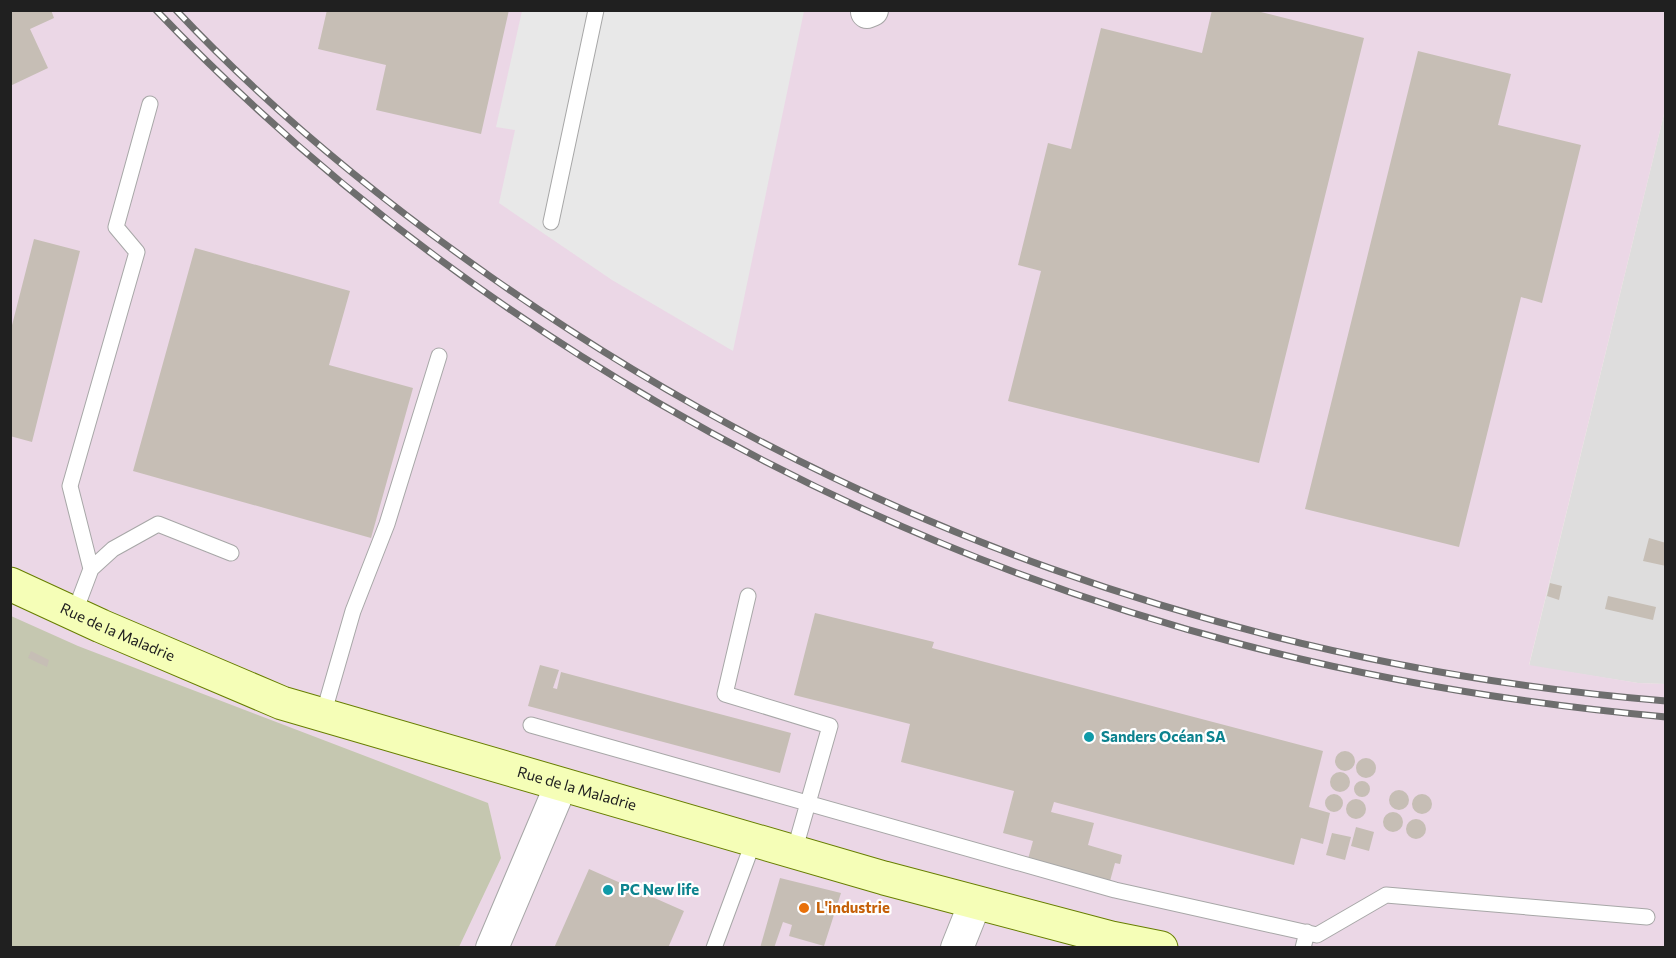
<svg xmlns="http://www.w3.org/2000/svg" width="1676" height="958" font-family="Commissioner,sans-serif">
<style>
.residential{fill:#dedddd}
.industrial{fill:#ebd7e6}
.construction{fill:#c5c7b0}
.parking{fill:#e8e8e8}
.building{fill:#c6beb5}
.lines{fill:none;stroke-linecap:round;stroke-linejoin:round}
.lane-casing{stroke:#a7a7a7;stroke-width:17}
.street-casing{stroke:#a7a7a7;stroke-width:34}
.secondary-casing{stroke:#677e00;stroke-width:35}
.lane{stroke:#fff;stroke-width:15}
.street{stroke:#fff;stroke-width:32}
.secondary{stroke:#f5feb7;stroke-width:33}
.rail-casing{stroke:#6e6e6e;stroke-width:7}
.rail{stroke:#fff;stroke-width:4.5;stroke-dasharray:14;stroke-linecap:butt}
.culture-dot{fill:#0f9aa8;stroke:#fff;stroke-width:2}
.food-dot{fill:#e8710a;stroke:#fff;stroke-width:2}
.labels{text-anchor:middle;stroke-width:4.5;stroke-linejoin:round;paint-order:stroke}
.street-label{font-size:15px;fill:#202020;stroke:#fff}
.culture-label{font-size:15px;font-weight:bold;fill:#0d838f;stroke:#fff;text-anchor:start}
.food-label{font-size:15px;font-weight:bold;fill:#c56008;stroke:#fff;text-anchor:start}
</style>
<rect width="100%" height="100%" fill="#f1efe6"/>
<path class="residential" d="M 1665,110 L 1665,684 L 1638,683 L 1529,666 Z"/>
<path class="industrial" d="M 10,11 L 1665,11 L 1665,110 L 1529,665 L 1638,683 L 1665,684 L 1665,947 L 11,947 Z"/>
<path class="construction" d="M 11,616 L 78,646 L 488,803 L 501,858 L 459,947 L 11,948 Z"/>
<path class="parking" d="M 522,11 L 804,11 L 733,351 L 612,280 L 499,203 L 515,130 L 496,127 Z"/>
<path class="building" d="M 10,10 L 51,10 L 54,18 L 30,29 L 48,68 L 10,86 Z
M 327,10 L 509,10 L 481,134 L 376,110 L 386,65 L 318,49 Z
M 1212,10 L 1253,10 L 1364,38 L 1259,463 L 1008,401 L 1041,271 L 1018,265 L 1048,143 L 1071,149 L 1101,28 L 1202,53 Z
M 1418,51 L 1511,74 L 1498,125 L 1581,145 L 1542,303 L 1521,297 L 1459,547 L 1305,509 Z
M 34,239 L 80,251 L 32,442 L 10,436 L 10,333 Z
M 195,248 L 350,291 L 329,365 L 413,388 L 371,538 L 133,471 Z
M 1649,538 L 1666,543 L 1666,566 L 1643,561 Z
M 1550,583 L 1562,586 L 1559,600 L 1547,596 Z
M 1608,596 L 1656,607 L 1653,620 L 1605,609 Z
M 815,613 L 934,642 L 932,648 L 1323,751 L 1309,807 L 1330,813 L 1323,844 L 1301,838 L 1294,865 L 1054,802 L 1051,812 L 1094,823 L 1088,845 L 1122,855 L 1120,864 L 1115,863 L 1110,881 L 1028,859 L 1033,841 L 1003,833 L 1014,791 L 901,762 L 910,724 L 794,695 Z
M 31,651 L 49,660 L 47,667 L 28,658 Z
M 540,665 L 559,670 L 553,688 L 557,689 L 561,672 L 791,733 L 780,773 L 528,706 Z
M1335 761a10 10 0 1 1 20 0a10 10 0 1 1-20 0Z
M1356 768a10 10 0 1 1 20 0a10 10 0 1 1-20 0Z
M1330 782a10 10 0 1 1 20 0a10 10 0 1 1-20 0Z
M1354 789a8 8 0 1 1 16 0a8 8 0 1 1-16 0Z
M1389 800a10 10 0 1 1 20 0a10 10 0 1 1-20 0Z
M1325 803a9 9 0 1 1 18 0a9 9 0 1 1-18 0Z
M1412 804a10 10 0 1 1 20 0a10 10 0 1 1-20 0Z
M1346 809a10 10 0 1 1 20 0a10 10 0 1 1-20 0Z
M1383 822a10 10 0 1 1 20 0a10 10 0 1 1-20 0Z
M1406 829a10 10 0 1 1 20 0a10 10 0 1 1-20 0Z
M 1356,827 L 1374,832 L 1369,851 L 1351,846 Z
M 1332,833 L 1351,837 L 1345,860 L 1326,855 Z
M 589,869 L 684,911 L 668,948 L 554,948 Z
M 780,878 L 841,893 L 824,946 L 789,936 L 792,925 L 783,922 L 774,948 L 760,948 Z"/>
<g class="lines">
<defs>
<path id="lane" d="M 551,222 L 596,10
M 91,569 L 70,486 L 137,252 L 116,227 L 150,104
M 748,596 L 725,694 L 830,726 L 794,852
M 74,614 L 91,569 L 113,549 L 158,524 L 231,553
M 323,715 L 353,611 L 387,524 L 439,356
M 531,725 L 1115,890 L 1317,935 L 1386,895 L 1647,917
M 714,948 L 754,840
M 1303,948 L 1307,932"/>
<path id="street" d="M 867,12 L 872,10
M 492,948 L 561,785
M 957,948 L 975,903"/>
<g id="secondary">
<path id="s1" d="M 10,584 L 101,626 L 282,703 L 884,878 L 1111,938 L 1161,948"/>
</g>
</defs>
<use href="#lane" class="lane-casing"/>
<use href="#street" class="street-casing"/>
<use href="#secondary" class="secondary-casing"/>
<use href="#lane" class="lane"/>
<use href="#street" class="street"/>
<use href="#secondary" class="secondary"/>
<defs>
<path id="rail" d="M 156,10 C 448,315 837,539 1244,645 C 1382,681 1524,704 1666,717
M 176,10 C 270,110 378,198 491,277 C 841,523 1239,666 1666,701"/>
</defs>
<use href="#rail" class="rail-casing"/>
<use href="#rail" class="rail"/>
</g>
<g class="culture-dot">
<circle cx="1089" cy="737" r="6"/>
<circle cx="608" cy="890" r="6"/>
</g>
<circle class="food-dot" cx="804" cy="908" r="6"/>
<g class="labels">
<g class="street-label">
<text dy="5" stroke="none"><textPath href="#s1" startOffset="118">Rue de la Maladrie</textPath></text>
<text dy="5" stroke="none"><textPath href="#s1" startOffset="604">Rue de la Maladrie</textPath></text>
</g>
<g class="culture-label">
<text x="1101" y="742">Sanders Océan SA</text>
<text x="620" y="895">PC New life</text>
</g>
<g class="food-label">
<text x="816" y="913">L'industrie</text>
</g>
</g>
<rect width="1676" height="958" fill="none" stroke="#202020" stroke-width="24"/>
</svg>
